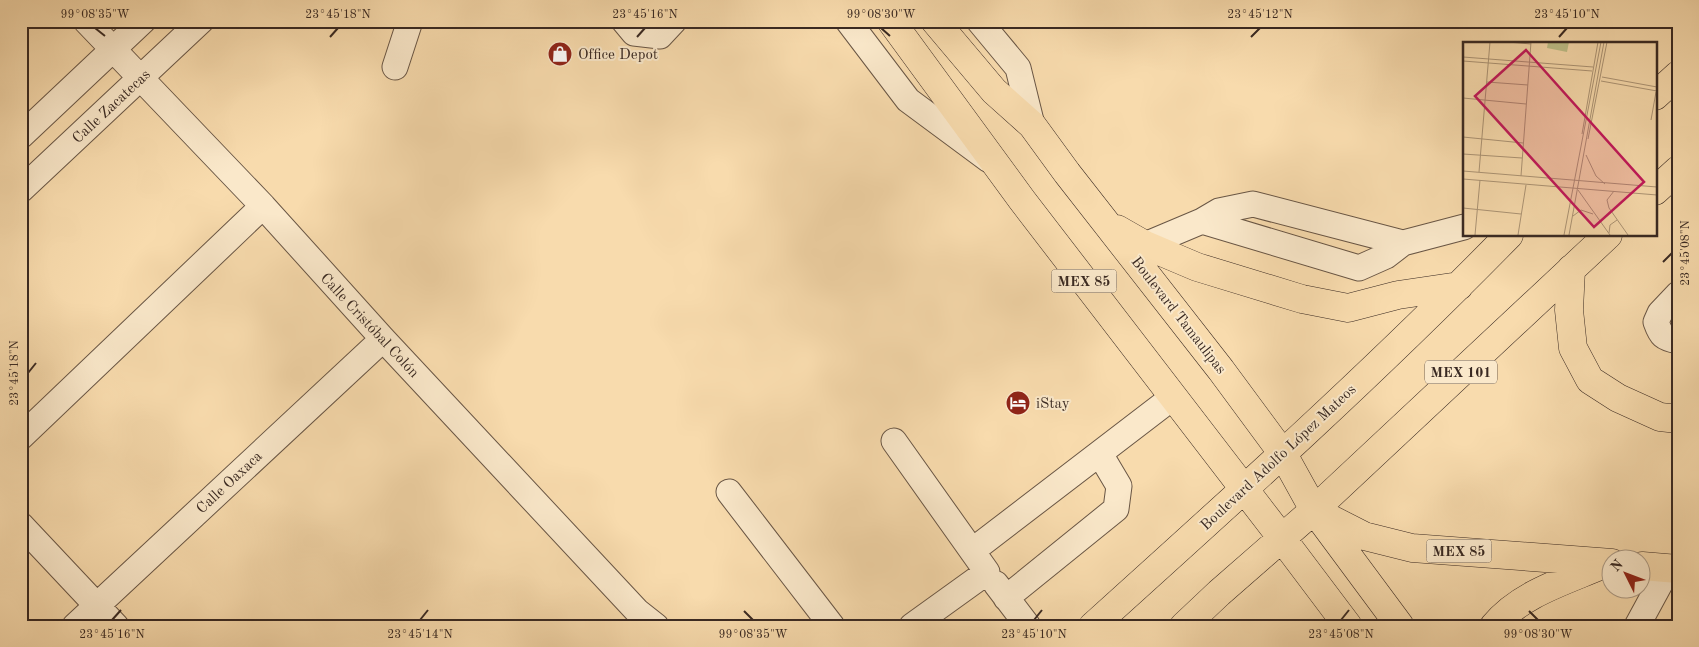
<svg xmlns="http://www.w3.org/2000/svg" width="1699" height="647" font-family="'Old Standard TT',serif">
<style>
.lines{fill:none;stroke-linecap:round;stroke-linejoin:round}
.minor-casing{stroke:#695645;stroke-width:27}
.major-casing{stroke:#392922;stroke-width:29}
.minor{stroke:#fae8ca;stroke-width:25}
.major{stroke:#f8dbad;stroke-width:28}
.ticks{fill:none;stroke:#392922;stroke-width:2}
.labels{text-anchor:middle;stroke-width:4;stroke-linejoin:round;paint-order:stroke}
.shield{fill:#fae8ca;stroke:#736254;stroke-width:1}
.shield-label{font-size:14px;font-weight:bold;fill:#392922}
.poi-label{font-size:15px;fill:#392922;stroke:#fae8ca;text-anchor:start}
.street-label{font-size:15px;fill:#392922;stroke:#fae8ca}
.inset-road{fill:none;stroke:#ac9475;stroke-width:1}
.view{fill:#c2185b;fill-opacity:0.15;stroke:#c2185b;stroke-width:2.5}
.inset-edge{fill:none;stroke:#392922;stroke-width:2.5}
.neatline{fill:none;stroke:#392922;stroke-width:2}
.ticks-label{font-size:12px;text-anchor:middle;fill:#392922}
</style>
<rect width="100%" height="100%" fill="#f8dbad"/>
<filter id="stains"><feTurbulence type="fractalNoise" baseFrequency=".004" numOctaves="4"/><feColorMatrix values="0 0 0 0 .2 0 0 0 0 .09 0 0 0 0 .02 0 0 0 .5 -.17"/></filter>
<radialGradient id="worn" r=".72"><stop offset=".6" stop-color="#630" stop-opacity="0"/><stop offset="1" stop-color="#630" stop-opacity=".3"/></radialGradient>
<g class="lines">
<defs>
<path id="minor" d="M 86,21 L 263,206 L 383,339 L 637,611 L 656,626
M 624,21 L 634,33 L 660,36 L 674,21
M 848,21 L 908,100 L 989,160
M 979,21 L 1018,68 L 1032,125
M 395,67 L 410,21
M 21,136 L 143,21
M 21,190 L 201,21
M 1202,221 L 1359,268 L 1386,256 L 1403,243
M 1145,245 L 1202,221 L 1219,211 L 1253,204 L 1403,243 L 1464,227
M 1678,294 L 1660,313 L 1656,322 C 1661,336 1663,338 1678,341
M 21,437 L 263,206
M 894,441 L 987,572 L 912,626
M 729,492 L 832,626
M 21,525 L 116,626
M 972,551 L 1173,397
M 996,584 L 1028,626
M 1006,598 L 1116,509 L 1119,486 L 1100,454
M 75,626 L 383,339
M 1637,626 L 1668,569"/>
<path id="major" d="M 891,21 L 1022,200 L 1281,537 L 1348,626
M 935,21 L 994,91 L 1032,125 L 1067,173 L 1221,370 L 1283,454 L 1314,510 L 1400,626
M 1655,96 L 1678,75
M 1655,191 L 1678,170
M 1117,229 L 1145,245 L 1197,267 L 1302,299 L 1348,308 L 1398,295 L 1459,286
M 1571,269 L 1569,310 L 1573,348 L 1590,380 L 1618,398 L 1660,417 L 1678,419
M 1319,513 L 1364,536 L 1412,548 L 1612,563
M 1642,566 L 1678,569
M 1093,626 C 1235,498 1376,371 1509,235
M 1184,626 L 1219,593 L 1314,510 L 1608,235
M 1494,626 C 1520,594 1565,581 1602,565"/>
</defs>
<use href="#minor" class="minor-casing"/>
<use href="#major" class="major-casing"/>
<use href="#minor" class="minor"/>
<use href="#major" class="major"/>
</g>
<path class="ticks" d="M 95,28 L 105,36M 881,28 L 890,36M 330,37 L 338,28M 637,37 L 645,28M 1251,37 L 1260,28M 1559,37 L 1567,28M 1663,262 L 1672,253M 28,373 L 36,363M 744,611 L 753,620M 1529,611 L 1538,620M 112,620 L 121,610M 420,620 L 428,610M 1034,620 L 1042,610M 1341,620 L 1349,610"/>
<defs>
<symbol id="shop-disc" viewBox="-11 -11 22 22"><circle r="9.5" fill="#8f2418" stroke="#fae8ca"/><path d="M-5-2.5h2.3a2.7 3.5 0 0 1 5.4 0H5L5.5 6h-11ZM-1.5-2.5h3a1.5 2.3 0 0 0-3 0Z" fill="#fff"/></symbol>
<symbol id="hotel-disc" viewBox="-11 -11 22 22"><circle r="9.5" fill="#8f2418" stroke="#fae8ca"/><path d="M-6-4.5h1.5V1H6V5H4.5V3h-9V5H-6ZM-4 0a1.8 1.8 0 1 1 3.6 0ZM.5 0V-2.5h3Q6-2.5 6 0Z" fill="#fff"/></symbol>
</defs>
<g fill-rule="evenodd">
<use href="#shop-disc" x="546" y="40" width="28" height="28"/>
<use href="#hotel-disc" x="1004" y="389" width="28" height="28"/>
</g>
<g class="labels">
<g class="shield">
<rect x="1051.5" y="269.5" width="65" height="23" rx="4"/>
<rect x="1425" y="360.5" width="72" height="23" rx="4"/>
<rect x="1426.5" y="539.5" width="65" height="23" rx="4"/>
</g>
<g class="shield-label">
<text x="1084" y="286">MEX 85</text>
<text x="1461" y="377">MEX 101</text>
<text x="1459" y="556">MEX 85</text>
</g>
<g class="poi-label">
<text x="578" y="59">Office Depot</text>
<text x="1036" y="408">iStay</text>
</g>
<g class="street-label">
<text transform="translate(111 106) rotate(-43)" y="5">Calle Zacatecas</text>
<text transform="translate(1179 315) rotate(52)" y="5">Boulevard Tamaulipas</text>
<text transform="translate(370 325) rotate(47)" y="5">Calle Cristóbal Colón</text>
<text transform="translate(1278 457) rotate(-43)" y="5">Boulevard Adolfo López Mateos</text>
<text transform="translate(229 482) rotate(-43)" y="5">Calle Oaxaca</text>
</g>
</g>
<g transform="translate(1463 42)">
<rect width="194" height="194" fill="#f8dbad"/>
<path d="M 85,0 L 106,0 L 104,10 L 84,6 Z" fill="#bec089"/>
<path class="inset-road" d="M 45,0 L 68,2M 0,15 L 130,25M 0,19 L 129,29M 139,35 L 194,45M 138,39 L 194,49M 24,40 L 65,43M 0,56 L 63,62M 188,78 L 193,50M 119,92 L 135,0M 0,95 L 60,101M 125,97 L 144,0M 0,112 L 59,116M 123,113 L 133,134 L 142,142M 0,129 L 194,145M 16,130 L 27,0M 58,134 L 68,0M 0,137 L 194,153M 115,148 L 147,193M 151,149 L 144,158 L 146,166 L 165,193M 0,166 L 58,172M 110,174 L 118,168 L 130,172M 146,191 L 147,183 L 154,178M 12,193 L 17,138M 55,193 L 63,143M 101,193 L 138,0M 106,193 L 141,0"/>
<path class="view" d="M 63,8 L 181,140 L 131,185 L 12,54 Z"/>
<rect width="194" height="194" class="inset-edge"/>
</g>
<rect width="1699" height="647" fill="none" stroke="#f8dbad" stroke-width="55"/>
<g transform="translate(1626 574) rotate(312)"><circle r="24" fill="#fae8ca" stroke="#ad9c87"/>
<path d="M0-4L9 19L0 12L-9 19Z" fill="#8f2418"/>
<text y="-8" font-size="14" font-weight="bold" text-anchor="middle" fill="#392922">N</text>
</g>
<rect x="28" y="28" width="1644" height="592" class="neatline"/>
<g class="ticks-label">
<text x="95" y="18">99°08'35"W</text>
<text x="338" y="18">23°45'18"N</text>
<text x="645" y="18">23°45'16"N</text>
<text x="881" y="18">99°08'30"W</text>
<text x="1260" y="18">23°45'12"N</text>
<text x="1567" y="18">23°45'10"N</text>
<text transform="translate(1685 253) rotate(-90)" y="4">23°45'08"N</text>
<text transform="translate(14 373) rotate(-90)" y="4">23°45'18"N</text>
<text x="112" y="638">23°45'16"N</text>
<text x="420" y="638">23°45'14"N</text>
<text x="753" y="638">99°08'35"W</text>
<text x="1034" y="638">23°45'10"N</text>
<text x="1341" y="638">23°45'08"N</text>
<text x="1538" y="638">99°08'30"W</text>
</g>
<rect width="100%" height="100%" filter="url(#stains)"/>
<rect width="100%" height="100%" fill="url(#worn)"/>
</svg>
